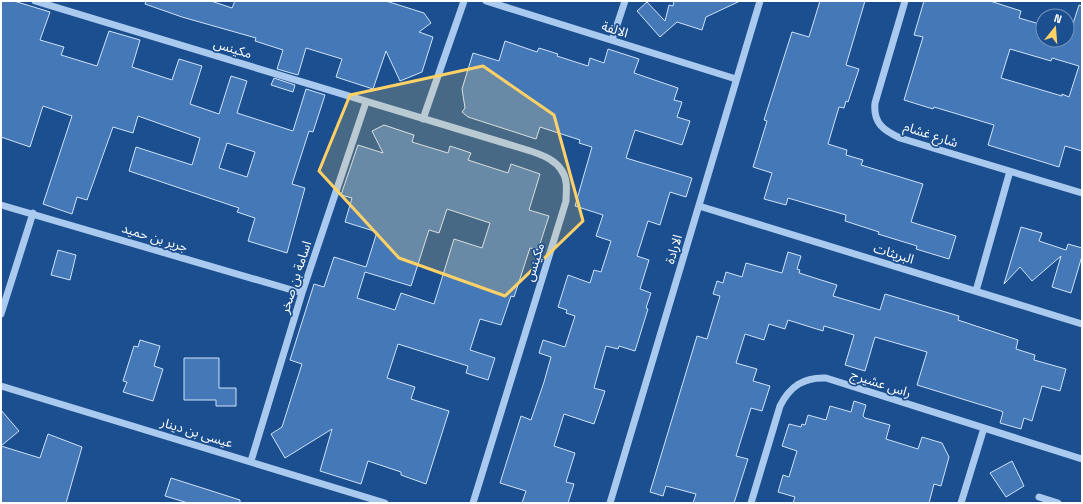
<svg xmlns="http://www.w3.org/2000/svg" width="1083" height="504" font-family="'Space Grotesk','Noto Sans Arabic',sans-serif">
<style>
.building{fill:#4478b7;stroke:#cfe3fa;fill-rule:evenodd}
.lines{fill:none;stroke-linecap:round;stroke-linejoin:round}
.minor{stroke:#a9c9ee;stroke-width:7}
.marked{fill:#ffd166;fill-opacity:0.2;stroke:#ffd166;stroke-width:3;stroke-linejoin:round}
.labels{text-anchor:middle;stroke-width:3.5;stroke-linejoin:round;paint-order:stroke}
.street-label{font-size:13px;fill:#fff;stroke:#1b4f8f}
</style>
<rect width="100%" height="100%" fill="#1b4f8f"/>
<path class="building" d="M 1,1 L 14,1 L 50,12 L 40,40 L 64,47 L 61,55 L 97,66 L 109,31 L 140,40 L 132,67 L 172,80 L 179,59 L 202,66 L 190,104 L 219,114 L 231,76 L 247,81 L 237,113 L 293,131 L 306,89 L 325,95 L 313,132 L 309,131 L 292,184 L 305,188 L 287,253 L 248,241 L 255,218 L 237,212 L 239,208 L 129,171 L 136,147 L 192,165 L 200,138 L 138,116 L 133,133 L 113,127 L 87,200 L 77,197 L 72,214 L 43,204 L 72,116 L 43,106 L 30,147 L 1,137 ZM 227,143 L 255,152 L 247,177 L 219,168 Z
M 146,1 L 211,1 L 232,8 L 235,1 L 386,1 L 424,13 L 431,23 L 419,32 L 433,37 L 422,72 L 400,81 L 386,51 L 373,89 L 336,77 L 342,59 L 306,48 L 298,75 L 277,69 L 283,50 L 255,41 L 256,38 L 182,17 L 145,4 Z
M 674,1 L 740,1 L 706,17 L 702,30 L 677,22 L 660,37 L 637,11 L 647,2 L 665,21 L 669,5 L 673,6 Z
M 820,1 L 865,1 L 846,65 L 859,69 L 848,102 L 846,101 L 844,108 L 839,107 L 828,144 L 847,150 L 846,155 L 863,160 L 861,165 L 923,184 L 911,222 L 956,236 L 949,259 L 916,249 L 917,246 L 878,234 L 879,232 L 845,221 L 846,215 L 788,198 L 786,205 L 764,199 L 772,173 L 753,167 L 767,121 L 764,120 L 792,32 L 809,37 Z
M 924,1 L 990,1 L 1021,11 L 1019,18 L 1043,25 L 1043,40 L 1067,40 L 1067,32 L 1070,33 L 1079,5 L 1082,6 L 1082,151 L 1065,146 L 1059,167 L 988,145 L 994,125 L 934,107 L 933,109 L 904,100 L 923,37 L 914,35 ZM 1010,49 L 1051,61 L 1052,58 L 1079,66 L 1069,97 L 1062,94 L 1062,96 L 1001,78 Z
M 505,41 L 537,52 L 539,48 L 558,54 L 557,56 L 588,66 L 590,58 L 604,63 L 608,49 L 639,59 L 634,73 L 678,88 L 674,100 L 682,102 L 677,117 L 690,121 L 682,145 L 635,130 L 626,158 L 692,178 L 686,197 L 670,192 L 660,225 L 648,221 L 637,256 L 649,260 L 640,289 L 651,293 L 646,308 L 648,309 L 635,351 L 619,346 L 618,349 L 606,346 L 594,388 L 605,391 L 594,424 L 564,414 L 554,446 L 575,453 L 566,482 L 574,484 L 568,503 L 522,503 L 526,491 L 500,483 L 521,416 L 531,420 L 544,382 L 551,357 L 539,353 L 543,340 L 565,347 L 575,316 L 566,313 L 567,310 L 558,307 L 568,275 L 590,283 L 594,270 L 601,272 L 611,241 L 596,236 L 603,215 L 575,206 L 592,147 L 579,143 L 580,140 L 540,127 L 536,139 L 468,117 L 462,112 L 465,108 L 462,89 L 473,53 L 499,61 Z
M 274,78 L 295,85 L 293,92 L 271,85 Z
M 384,125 L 414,135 L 412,142 L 448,153 L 450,146 L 471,153 L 468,160 L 508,173 L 511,164 L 540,174 L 529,210 L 549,216 L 538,250 L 530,248 L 514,297 L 511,296 L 501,325 L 480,319 L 470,350 L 495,358 L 488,380 L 466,373 L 468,366 L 398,344 L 387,378 L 415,387 L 411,399 L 449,411 L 426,484 L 401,475 L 401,472 L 368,461 L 361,484 L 320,471 L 332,429 L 285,458 L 271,434 L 282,427 L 302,364 L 290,360 L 314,284 L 324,287 L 334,257 L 366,267 L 377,232 L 345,222 L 352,198 L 341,195 L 358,145 L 383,153 L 372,131 ZM 447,209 L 490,223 L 482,248 L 454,239 L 434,304 L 401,293 L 395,310 L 357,298 L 365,272 L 411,286 L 429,230 L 439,233 Z
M 1021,227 L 1042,233 L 1039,241 L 1066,250 L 1068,244 L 1082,248 L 1082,256 L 1071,293 L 1052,287 L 1061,256 L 1032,281 L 1020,267 L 1004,284 Z
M 58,250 L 76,255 L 70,280 L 51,275 Z
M 788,252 L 801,256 L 797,269 L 800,270 L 799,273 L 837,285 L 833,296 L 880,310 L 885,294 L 959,316 L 958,320 L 1018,340 L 1016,349 L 1035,355 L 1034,360 L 1066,369 L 1060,391 L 1042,386 L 1032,421 L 1024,418 L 1021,429 L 1000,423 L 1003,412 L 1001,411 L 917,385 L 927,352 L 875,337 L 865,371 L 845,365 L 854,335 L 824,326 L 823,331 L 788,320 L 785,329 L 769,324 L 764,340 L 745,334 L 736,363 L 757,369 L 753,381 L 770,386 L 762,411 L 751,408 L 736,456 L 748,459 L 734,503 L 693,503 L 696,494 L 666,486 L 663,496 L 650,492 L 697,336 L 707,339 L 720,296 L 713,294 L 717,281 L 723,283 L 726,272 L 742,277 L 746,263 L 782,273 Z
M 140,340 L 160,346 L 154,366 L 163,369 L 153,401 L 123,392 L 127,382 L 123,381 L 134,346 L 138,347 Z
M 184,358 L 219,358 L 219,388 L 236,388 L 236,406 L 216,406 L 216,400 L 184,400 Z
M 854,401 L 866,405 L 863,416 L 865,418 L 890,425 L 886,439 L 918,449 L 922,437 L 942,443 L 949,457 L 941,486 L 934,484 L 929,503 L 793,503 L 795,497 L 778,492 L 783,475 L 789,477 L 797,451 L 782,446 L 789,424 L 801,427 L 802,424 L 805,425 L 808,415 L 826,420 L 830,406 L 851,412 Z
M 1,410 L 19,431 L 1,446 L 40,458 L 48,434 L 82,447 L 66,503 L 1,503 Z
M 1012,461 L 1024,486 L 1006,497 L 990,473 Z
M 171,478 L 240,500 L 240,503 L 188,503 L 165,496 Z"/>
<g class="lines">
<path class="minor" d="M 35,1 L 524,149 C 541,154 563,161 566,182 C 567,187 566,195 566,201 L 473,503
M 486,1 L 736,79
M 905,1 L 875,103 C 873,123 883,130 900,138 L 1082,193
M 612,40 L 625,1
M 423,119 L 464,1
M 1,205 L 302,293
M 699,206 L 1082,324
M 976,291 L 1010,171
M 1,314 L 33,213
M 1,386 L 385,503
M 251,461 L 302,293 L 366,102
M 1039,497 L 1058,503
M 610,503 L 760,1
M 751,503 L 780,406 C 790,386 804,377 826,378 L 1082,459
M 961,503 L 984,428"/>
</g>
<path class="marked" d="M 483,66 L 554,115 L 583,221 L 505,296 L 399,258 L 319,171 L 350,95 Z"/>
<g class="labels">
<g class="street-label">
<text transform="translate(615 29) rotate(17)" y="5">الالفة</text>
<text transform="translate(233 48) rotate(17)" y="5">مكينس</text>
<text transform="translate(931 134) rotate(18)" y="5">شارع غشام</text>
<text transform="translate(155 237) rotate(17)" y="5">جرير بن حميد</text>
<text transform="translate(673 249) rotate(-73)" y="5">الارادة</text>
<text transform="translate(894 253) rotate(17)" y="5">البريثات</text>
<text transform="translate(534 262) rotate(-73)" y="5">مكينس</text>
<text transform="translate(295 277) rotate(-72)" y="5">اسامة بن صخر</text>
<text transform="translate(881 383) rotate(18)" y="5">راس عشيرج</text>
<text transform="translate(197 432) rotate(17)" y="5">عيسى بن دينار</text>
</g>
</g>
<rect width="1083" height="504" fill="none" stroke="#ffffff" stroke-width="4"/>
<g transform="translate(1055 28) rotate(17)"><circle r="19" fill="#1b4f8f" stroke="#7695bc"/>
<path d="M0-3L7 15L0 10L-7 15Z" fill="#ffd166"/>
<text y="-6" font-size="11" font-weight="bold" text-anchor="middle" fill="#ffffff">N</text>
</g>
</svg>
